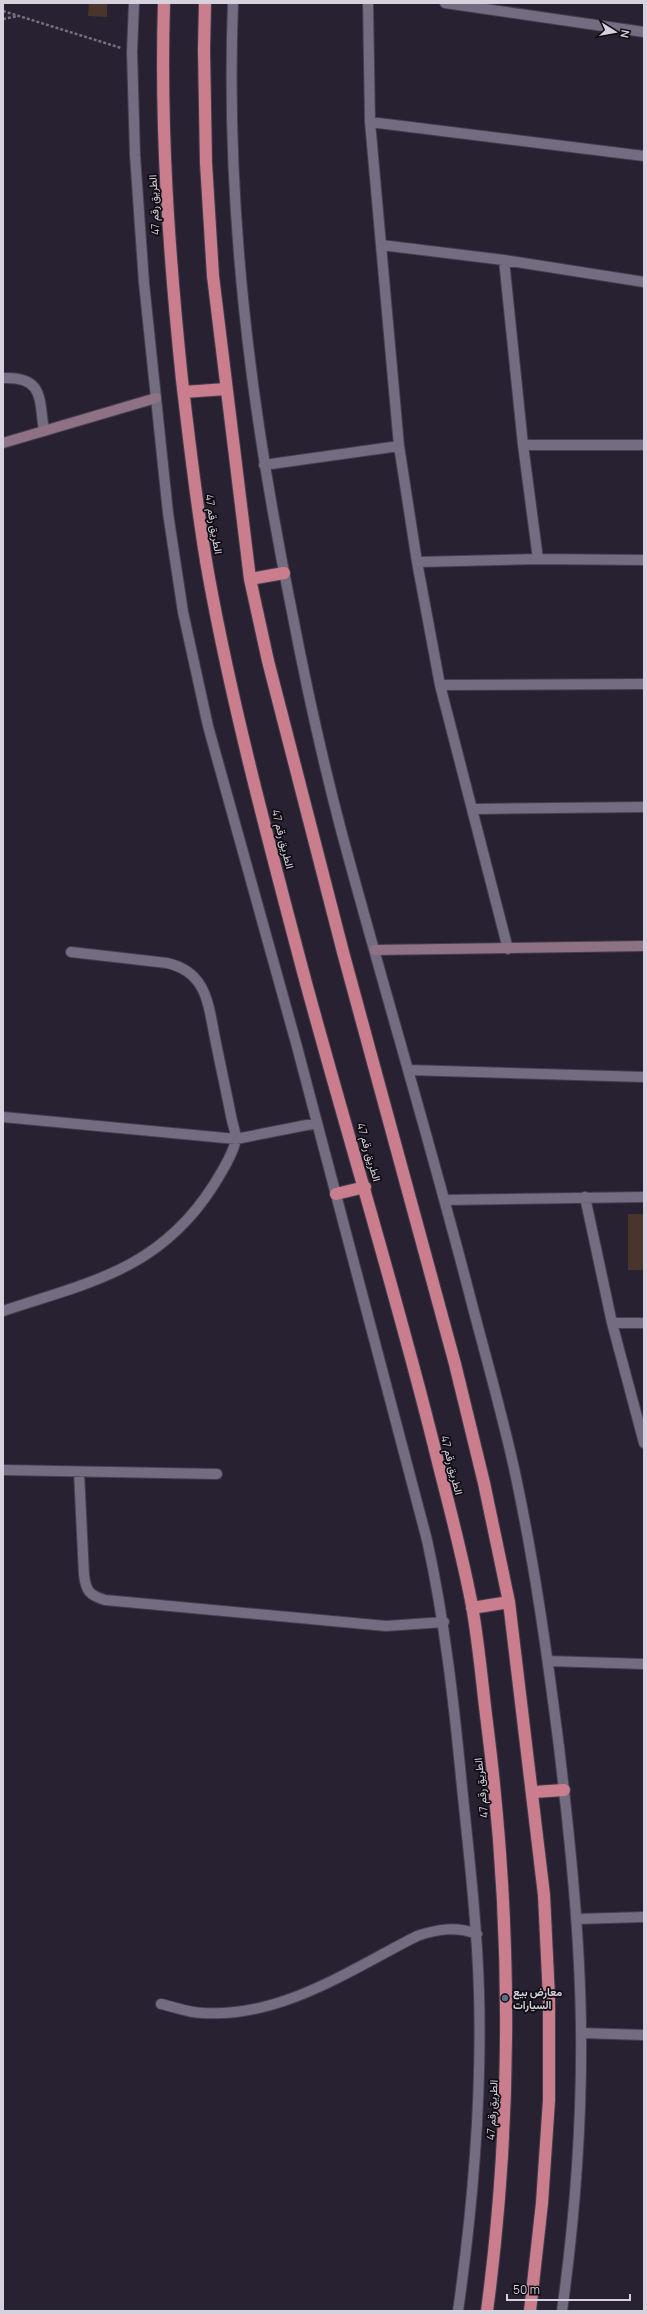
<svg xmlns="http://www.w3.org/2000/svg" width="647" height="2314" font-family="Manrope,Vazirmatn,sans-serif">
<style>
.building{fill:#49352b}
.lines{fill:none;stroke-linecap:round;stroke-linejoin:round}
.street-casing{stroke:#443e4d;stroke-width:12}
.secondary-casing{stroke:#443e4d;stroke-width:12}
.highway-casing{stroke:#443e4d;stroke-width:14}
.path{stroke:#75707e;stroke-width:2.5;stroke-dasharray:3 2;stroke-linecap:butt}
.street{stroke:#746c80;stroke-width:10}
.secondary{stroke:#8e7184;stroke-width:10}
.highway{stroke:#ca7e8d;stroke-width:12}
.service-dot{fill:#5c6f8a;stroke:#0f0c14;stroke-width:1.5}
.labels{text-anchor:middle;stroke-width:3.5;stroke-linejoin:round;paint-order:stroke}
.street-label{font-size:11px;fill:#d5d1dd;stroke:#0f0c14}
.poi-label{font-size:11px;font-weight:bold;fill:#d5d1dd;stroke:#0f0c14;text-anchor:start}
</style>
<rect width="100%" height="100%" fill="#282132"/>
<path class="building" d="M 89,3 L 107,3 L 107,17 L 88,16 Z
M 628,1214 L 644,1214 L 643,1270 L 628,1270 Z"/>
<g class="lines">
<defs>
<path id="street" d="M 134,3 L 132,52 L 135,155 L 144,283 L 168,513 L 183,612 L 208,726 L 296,1043 L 427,1540 C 445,1622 454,1704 462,1787 C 469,1855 477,1924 479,1992 C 482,2099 473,2206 458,2311
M 233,3 C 225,208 251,412 292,612 C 306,685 322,758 341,830 C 384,990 432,1148 473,1308 C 487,1361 502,1414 514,1468 C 534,1560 547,1653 559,1747 C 570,1840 580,1935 581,2029 C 582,2123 575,2217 562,2311
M 368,3 L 370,122 L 399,446 L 417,562 L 440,685 L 508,949
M 445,3 L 644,32
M 370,122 L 644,156
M 381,245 L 504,260 L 644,282
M 504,260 L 523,445 L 538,559
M 3,378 C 44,376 39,399 44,431
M 523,445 L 644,445
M 264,465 L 399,446
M 417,562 L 538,559 L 644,560
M 440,685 L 644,684
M 474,809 L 644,807
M 409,1070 L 644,1077
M 3,1117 L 236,1139 L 317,1123
M 585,1197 L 612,1323 L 644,1443
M 445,1200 L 644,1197
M 3,1311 C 91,1282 160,1269 213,1186 C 220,1175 234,1152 236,1139 C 236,1133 232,1122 231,1116 C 226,1090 220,1064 215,1038 C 208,1004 207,972 167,963 L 71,952
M 612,1323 L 644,1323
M 3,1470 L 217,1474
M 79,1472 L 84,1575 C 86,1591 89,1595 105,1600 L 386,1626 L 444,1622
M 548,1661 L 644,1664
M 576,1919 L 644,1917
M 161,2004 C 175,2007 189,2013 203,2013 C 281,2018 350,1970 417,1936 C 438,1929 456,1926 477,1934
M 581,2033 L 644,2035"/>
<path id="secondary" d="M 3,443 L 156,398
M 375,950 L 644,946"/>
<path id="highway" d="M 164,3 C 160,129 169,254 182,380 C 190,446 197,512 209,578 C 233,709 268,839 302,968 C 345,1128 394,1285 434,1446 C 447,1499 462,1552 472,1606 C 479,1645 482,1684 487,1723 C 512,1919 513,2115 487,2311
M 205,3 L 204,50 L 206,163 L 213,276 L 250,579 L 268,661 L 343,952 L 455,1364 L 484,1483 L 509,1602 L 544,1895 L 549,1998 L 549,2100 L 542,2203 L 530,2311
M 184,392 L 226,389
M 250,579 L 284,573
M 336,1194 L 365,1187
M 472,1608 L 509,1602
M 534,1792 L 564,1790"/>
</defs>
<use href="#street" class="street-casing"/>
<use href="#secondary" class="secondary-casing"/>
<use href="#highway" class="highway-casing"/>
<path class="path" d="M 3,11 L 121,48
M 3,19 L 18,16"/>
<use href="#street" class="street"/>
<use href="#secondary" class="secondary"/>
<use href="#highway" class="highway"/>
</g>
<circle class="service-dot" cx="505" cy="1998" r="4"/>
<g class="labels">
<g class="street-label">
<text transform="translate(154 205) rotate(-93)" y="4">الطريق رقم 47</text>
<text transform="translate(214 524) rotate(81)" y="4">الطريق رقم 47</text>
<text transform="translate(283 839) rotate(76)" y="4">الطريق رقم 47</text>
<text transform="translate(369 1152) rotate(74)" y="4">الطريق رقم 47</text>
<text transform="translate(452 1465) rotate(76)" y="4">الطريق رقم 47</text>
<text transform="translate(481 1788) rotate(-96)" y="4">الطريق رقم 47</text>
<text transform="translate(492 2110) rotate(-87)" y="4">الطريق رقم 47</text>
</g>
<g class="poi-label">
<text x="513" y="1996">معارض بيع<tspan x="513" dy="13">السيارات</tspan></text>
</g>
</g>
<rect width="647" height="2314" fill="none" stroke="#d5d1dd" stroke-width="8"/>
<g transform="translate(615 32) rotate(101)" stroke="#0f0c14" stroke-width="3" paint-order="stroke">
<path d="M0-3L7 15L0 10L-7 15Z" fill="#d5d1dd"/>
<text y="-6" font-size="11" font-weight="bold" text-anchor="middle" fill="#d5d1dd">N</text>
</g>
<path d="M507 2294v6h123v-6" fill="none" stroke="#d5d1dd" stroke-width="2"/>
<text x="513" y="2294" font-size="12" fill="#d5d1dd" stroke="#0f0c14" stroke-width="3" paint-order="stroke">50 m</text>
</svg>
